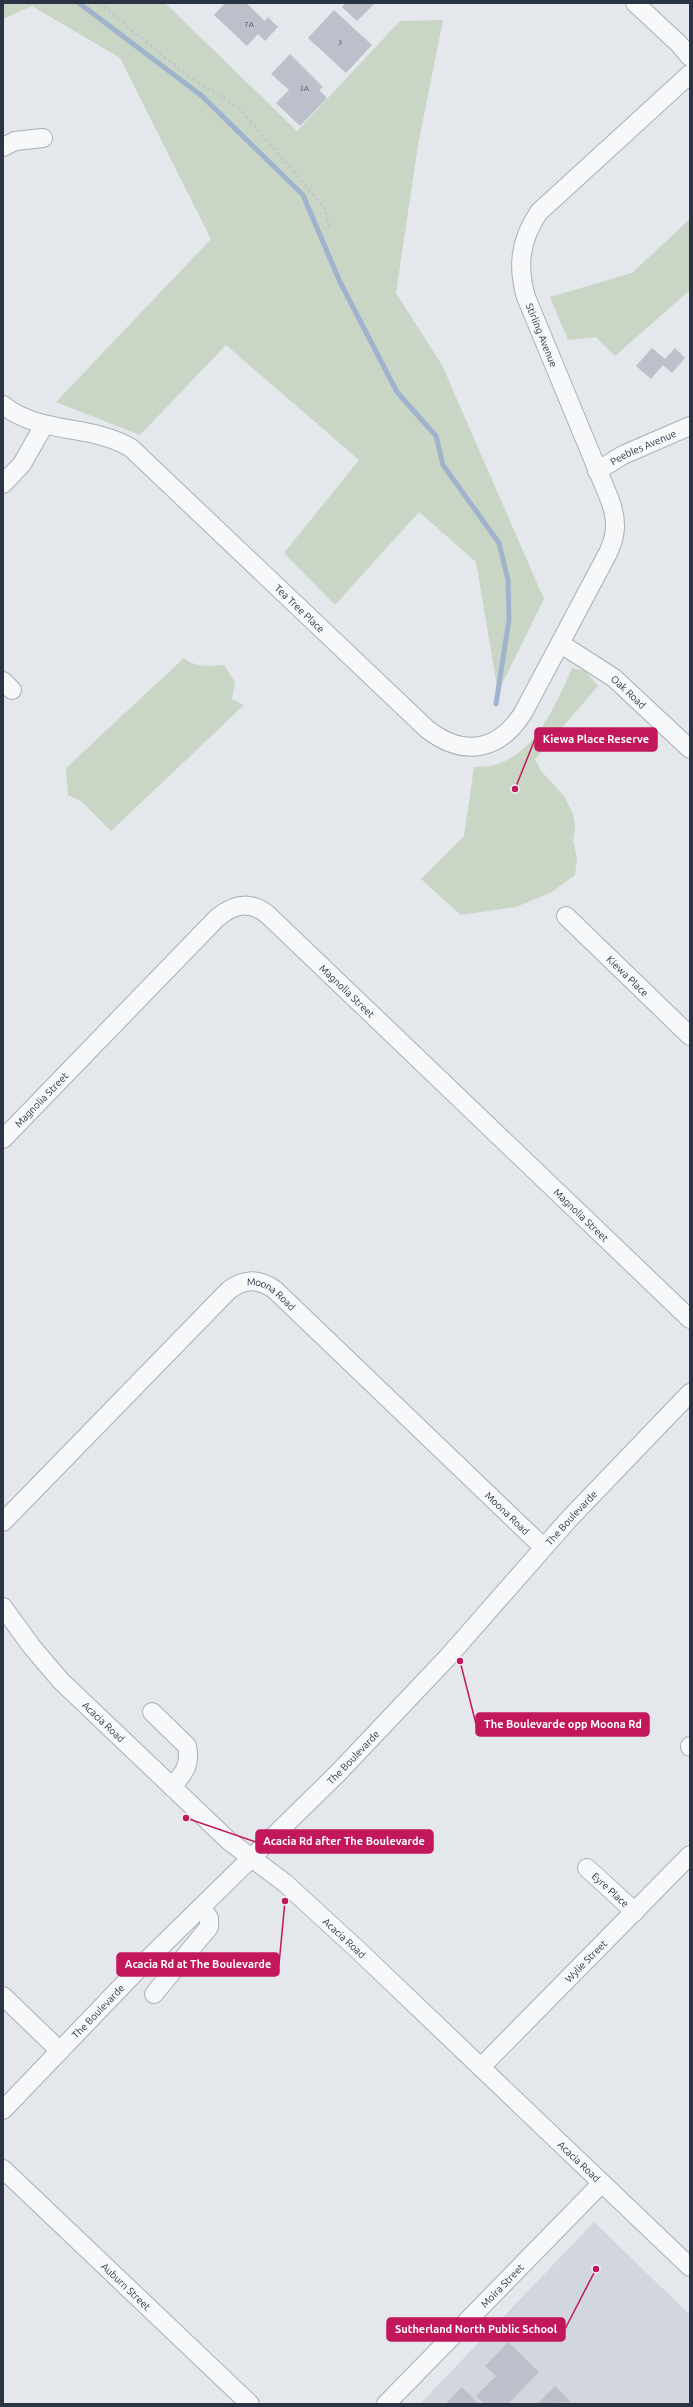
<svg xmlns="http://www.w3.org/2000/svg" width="693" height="2407" font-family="Ubuntu,sans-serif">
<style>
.built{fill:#d2d6de}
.green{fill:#c9d6c5}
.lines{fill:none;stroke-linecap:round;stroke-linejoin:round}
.stream{stroke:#9fb4cc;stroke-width:5}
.building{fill:#bbc0ca}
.minor-casing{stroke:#a9aeb7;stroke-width:20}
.path{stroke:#c2c5cb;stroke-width:2.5;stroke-dasharray:3 3;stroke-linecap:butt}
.minor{stroke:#f7f8fa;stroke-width:18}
.labels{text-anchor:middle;stroke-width:3.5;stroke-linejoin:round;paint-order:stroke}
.number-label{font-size:8px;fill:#4f5766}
.street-label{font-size:10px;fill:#2b3445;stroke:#f4f6f9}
.leader{fill:none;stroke:#c2185b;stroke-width:1.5}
.callout-dot{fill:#c2185b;stroke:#f4f6f9;stroke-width:1.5}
.callout{fill:#c2185b;stroke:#c2185b;stroke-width:1.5}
.callout-label{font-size:11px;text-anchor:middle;font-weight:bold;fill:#fff}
</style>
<rect width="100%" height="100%" fill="#e4e7ec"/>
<path class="built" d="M 594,2222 L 690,2315 L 690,2404 L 420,2404 Z"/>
<path class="green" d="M 3,3 L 165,3 L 297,131 L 400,21 L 443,20 L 418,145 L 396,293 L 442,365 L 544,599 L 498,692 L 476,562 L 419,512 L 335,605 L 284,553 L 359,460 L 226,345 L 140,435 L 56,402 L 211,239 L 120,58 L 32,6 L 3,19 Z
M 690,219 L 690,290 L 615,356 L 596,337 L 568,340 L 550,297 L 632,273 Z
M 184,658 C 195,668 211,666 224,665 L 235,682 L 232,699 L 244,705 L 111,831 L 81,801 L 68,795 L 66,768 Z
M 572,668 L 585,671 L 598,686 L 535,759 L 541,771 L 564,796 L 573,814 L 575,827 L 573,841 L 577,857 L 575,875 L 552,892 L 516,907 L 461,915 L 421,879 L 464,836 L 474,767 C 480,766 489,767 495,765 C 536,753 556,704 572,668 Z"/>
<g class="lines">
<path class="stream" d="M 79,3 L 202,96 L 303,195 L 340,282 L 397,392 L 436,436 L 443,465 L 499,543 L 508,580 L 509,620 L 496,704"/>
</g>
<path class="building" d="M 225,3 L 246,3 L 265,21 L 268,17 L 278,27 L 265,41 L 258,34 L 247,46 L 214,15 Z
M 345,3 L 375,3 L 357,21 L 342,7 Z
M 334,10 L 372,45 L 346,73 L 308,38 Z
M 290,54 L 323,87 L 319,90 L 327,98 L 300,126 L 276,103 L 289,90 L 271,74 Z
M 652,348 L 665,359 L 675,348 L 685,358 L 672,373 L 663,365 L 651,379 L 636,366 Z
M 508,2342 L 539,2372 L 508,2404 L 484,2404 L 476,2396 L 496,2376 L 485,2366 Z
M 555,2386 L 571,2402 L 537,2404 Z
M 462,2387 L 479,2404 L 445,2404 Z"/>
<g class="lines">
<defs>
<g id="minor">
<path d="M 635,3 L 679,44 L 690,57"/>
<path d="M 3,147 L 15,141 L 43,138"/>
<path id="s1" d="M 3,405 C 40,435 92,424 131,448 L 427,729 C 463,757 498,752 523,713 L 608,553 C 617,534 617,520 610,500 L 526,297 C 517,266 520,240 539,212 L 690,74"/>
<path id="s2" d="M 597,471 L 623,455 L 690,426"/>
<path d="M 3,484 L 22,464 L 44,425"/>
<path id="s3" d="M 561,644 L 614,678 L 690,749"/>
<path d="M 3,681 L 12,690"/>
<path id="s4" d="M 566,916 L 690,1036"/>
<path id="s5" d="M 3,1139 L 217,918 C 234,904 250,900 268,915 L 690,1319"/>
<path id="s6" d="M 3,1522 L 229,1290 C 244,1279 259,1278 275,1290 L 543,1547"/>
<path id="s7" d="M 3,1607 L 32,1647 L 61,1681 L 229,1841 L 285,1883 L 358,1950 L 690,2267"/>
<path d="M 152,1712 L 187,1746 C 191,1765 184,1773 172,1787"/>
<path d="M 690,1746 L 690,1747"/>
<path id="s8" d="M 587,1868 L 635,1912"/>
<path d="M 154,1994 L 209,1927 L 209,1918 L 201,1907"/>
<path d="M 3,1996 L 60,2051"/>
<path id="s9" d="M 481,2067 L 690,1855"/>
<path id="s10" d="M 3,2110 L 146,1961 L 338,1773 L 447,1658 L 569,1519 L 690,1393"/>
<path id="s11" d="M 3,2169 L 250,2404"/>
<path id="s12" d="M 386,2404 L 602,2183"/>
</g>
</defs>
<use href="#minor" class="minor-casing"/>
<path class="path" d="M 99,3 L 186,75 L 239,108 L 325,208 L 329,227"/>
<use href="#minor" class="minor"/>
</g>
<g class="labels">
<g class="number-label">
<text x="249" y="27">7A</text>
<text x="340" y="45">3</text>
<text x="304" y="91">3A</text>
</g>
<g class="street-label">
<text transform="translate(542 335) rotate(68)" y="4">Stirling Avenue</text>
<text dy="4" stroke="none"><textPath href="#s2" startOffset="52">Peebles Avenue</textPath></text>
<text dy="4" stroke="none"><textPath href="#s1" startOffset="369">Tea Tree Place</textPath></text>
<text dy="4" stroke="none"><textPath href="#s3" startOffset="83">Oak Road</textPath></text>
<text dy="4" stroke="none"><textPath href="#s4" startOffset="86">Kiewa Place</textPath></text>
<text dy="4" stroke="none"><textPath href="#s5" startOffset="474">Magnolia Street</textPath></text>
<text dy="4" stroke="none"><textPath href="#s5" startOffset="55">Magnolia Street</textPath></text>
<text dy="4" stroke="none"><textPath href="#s5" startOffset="798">Magnolia Street</textPath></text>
<text dy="4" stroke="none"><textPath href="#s6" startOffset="372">Moona Road</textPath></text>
<text dy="4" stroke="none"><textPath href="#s6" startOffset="696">Moona Road</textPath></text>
<text dy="4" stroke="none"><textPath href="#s10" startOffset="821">The Boulevarde</textPath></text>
<text dy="4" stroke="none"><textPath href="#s7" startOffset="153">Acacia Road</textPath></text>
<text dy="4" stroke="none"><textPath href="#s10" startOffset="497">The Boulevarde</textPath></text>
<text dy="4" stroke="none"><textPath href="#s8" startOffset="32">Eyre Place</textPath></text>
<text dy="4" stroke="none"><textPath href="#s7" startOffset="477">Acacia Road</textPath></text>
<text dy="4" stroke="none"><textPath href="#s9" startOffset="149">Wylie Street</textPath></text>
<text dy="4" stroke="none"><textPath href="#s10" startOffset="137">The Boulevarde</textPath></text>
<text dy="4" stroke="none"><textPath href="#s7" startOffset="801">Acacia Road</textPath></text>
<text dy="4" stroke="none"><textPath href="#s12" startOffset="166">Moira Street</textPath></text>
<text dy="4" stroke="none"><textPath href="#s11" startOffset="170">Auburn Street</textPath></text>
</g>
</g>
<path class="leader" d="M515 789L535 739M460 1661L476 1724M186 1818L256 1842M285 1901L279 1964M596 2269L565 2329"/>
<g class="callout-dot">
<circle cx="515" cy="789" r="4"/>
<circle cx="460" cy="1661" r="4"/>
<circle cx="186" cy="1818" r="4"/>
<circle cx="285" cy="1901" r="4"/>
<circle cx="596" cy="2269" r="4"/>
</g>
<g class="callout">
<rect x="535" y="728" width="122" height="23" rx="4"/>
<rect x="476" y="1713" width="173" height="23" rx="4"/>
<rect x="256" y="1830" width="177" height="23" rx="4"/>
<rect x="117" y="1953" width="162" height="23" rx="4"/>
<rect x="387" y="2318" width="178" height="23" rx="4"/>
</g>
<g class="callout-label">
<text x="596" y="743">Kiewa Place Reserve</text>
<text x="563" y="1728">The Boulevarde opp Moona Rd</text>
<text x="344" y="1845">Acacia Rd after The Boulevarde</text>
<text x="198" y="1968">Acacia Rd at The Boulevarde</text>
<text x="476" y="2333">Sutherland North Public School</text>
</g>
<rect width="693" height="2407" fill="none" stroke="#2b3445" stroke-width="8"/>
</svg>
